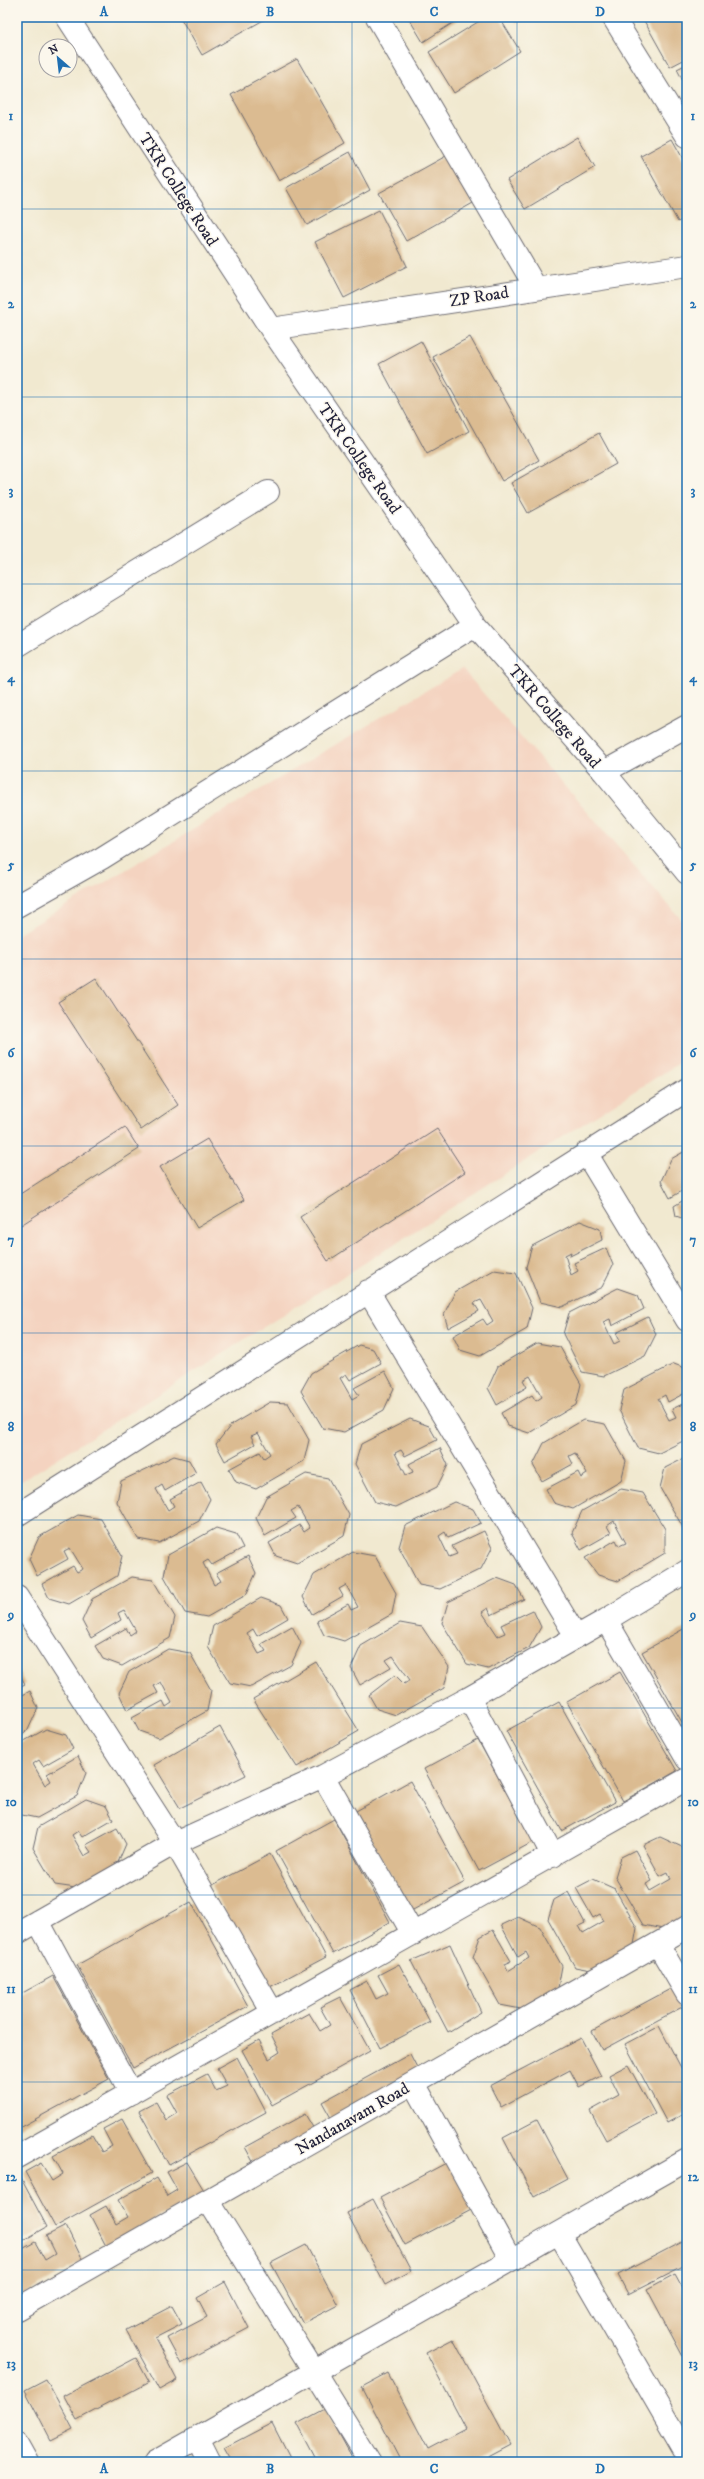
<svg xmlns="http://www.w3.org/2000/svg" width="704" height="2479" font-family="'IM FELL DW Pica',serif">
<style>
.built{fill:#f4d3c0}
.building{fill:#dbbb91}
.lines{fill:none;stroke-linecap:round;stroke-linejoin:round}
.minor-casing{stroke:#6a686f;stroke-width:24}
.minor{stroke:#fff;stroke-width:22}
.grid{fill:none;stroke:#1f6fb2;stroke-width:1;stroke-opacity:0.55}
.labels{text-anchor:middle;stroke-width:3;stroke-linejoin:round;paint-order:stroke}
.street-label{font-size:17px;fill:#22223b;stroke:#fbf7ec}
.neatline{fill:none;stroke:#1f6fb2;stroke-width:1.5}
.grid-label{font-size:13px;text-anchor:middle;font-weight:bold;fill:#1f6fb2}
</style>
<rect width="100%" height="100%" fill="#fbf7ec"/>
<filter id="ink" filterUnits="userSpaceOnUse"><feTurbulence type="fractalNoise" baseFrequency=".025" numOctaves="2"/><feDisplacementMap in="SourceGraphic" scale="8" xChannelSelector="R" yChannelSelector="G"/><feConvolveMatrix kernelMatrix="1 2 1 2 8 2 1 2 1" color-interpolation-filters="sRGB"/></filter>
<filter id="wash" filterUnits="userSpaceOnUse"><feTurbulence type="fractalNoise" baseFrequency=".012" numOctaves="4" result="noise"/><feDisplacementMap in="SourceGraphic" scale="16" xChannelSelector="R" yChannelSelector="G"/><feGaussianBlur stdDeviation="0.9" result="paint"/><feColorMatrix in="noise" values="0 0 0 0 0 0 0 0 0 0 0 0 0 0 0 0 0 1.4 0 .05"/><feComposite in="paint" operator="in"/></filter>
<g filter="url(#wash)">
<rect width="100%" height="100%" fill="#f1e9d0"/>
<path class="built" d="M 462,669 L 687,926 L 687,1058 L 17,1484 L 17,935 Z"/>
<g id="blocks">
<path class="building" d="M 180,17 L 266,17 L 267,18 L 202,55 Z
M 408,17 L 462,17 L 423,42 Z
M 486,17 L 499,17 L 520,51 L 454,93 L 429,52 Z
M 513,17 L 526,17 L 516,23 Z
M 642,17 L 684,17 L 687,23 L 687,58 L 670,67 Z
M 297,59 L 345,143 L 279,181 L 231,95 Z
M 687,64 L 687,89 L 677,69 Z
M 577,137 L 595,167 L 525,209 L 507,180 Z
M 672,139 L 687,166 L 687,216 L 678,222 L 641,156 Z
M 350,152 L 370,190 L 307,225 L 286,188 Z
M 446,156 L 473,203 L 406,241 L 379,193 Z
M 379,210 L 407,266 L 344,298 L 315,242 Z
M 470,337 L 539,460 L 502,481 L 433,357 Z
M 421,341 L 469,431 L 427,454 L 379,364 Z
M 599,433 L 616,464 L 528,513 L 511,483 Z
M 96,978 L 178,1105 L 141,1130 L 58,1002 Z
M 125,1127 L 139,1149 L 21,1225 L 17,1219 L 17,1196 Z
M 437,1129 L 465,1172 L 328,1261 L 300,1217 Z
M 207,1139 L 244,1200 L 197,1228 L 160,1167 Z
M 687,1150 L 687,1188 L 670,1198 L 661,1181 L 671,1159 Z
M 687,1198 L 687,1220 L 676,1216 L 674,1206 Z
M 580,1221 L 600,1229 L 602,1240 L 570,1256 L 571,1252 L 565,1255 L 571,1275 L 578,1271 L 574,1263 L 606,1248 L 613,1265 L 602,1287 L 562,1307 L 540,1302 L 526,1267 L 532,1246 Z
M 494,1270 L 516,1273 L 532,1308 L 527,1329 L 480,1356 L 460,1350 L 453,1336 L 483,1319 L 487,1325 L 493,1321 L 481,1300 L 474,1303 L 479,1311 L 448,1328 L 444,1314 L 455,1292 Z
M 618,1288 L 638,1295 L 644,1309 L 612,1326 L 610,1319 L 603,1322 L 614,1344 L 620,1341 L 616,1333 L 648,1317 L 656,1334 L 645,1356 L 604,1376 L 582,1372 L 563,1334 L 569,1313 Z
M 537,1343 L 560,1347 L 581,1384 L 576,1405 L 529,1433 L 508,1426 L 501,1413 L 532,1395 L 536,1401 L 542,1397 L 530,1376 L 523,1380 L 527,1387 L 497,1405 L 488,1388 L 498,1366 Z
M 359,1345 L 373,1349 L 381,1363 L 350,1380 L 346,1374 L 340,1378 L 352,1399 L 359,1395 L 354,1388 L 385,1371 L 394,1388 L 384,1410 L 344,1432 L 323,1428 L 301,1391 L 311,1373 Z
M 674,1364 L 687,1369 L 687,1392 L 668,1402 L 665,1395 L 658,1399 L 669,1420 L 676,1417 L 672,1409 L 687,1402 L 687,1439 L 659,1453 L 638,1448 L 619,1410 L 624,1390 Z
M 270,1402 L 288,1403 L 309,1440 L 304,1461 L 256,1489 L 236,1482 L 229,1469 L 260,1452 L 264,1458 L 270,1454 L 258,1433 L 251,1436 L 255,1444 L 225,1461 L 216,1444 L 231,1425 Z
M 410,1419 L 429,1426 L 437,1440 L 405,1456 L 401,1450 L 395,1453 L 406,1475 L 413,1472 L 409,1464 L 440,1448 L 448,1465 L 437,1487 L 396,1507 L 375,1502 L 355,1464 L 361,1444 Z
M 583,1420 L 605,1424 L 626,1461 L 621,1481 L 573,1509 L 554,1503 L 546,1489 L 578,1472 L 581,1478 L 587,1474 L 575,1453 L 569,1456 L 573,1464 L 542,1481 L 533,1465 L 544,1443 Z
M 174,1456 L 189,1460 L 196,1473 L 165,1491 L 162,1485 L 156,1489 L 168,1510 L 174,1506 L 170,1499 L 201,1482 L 210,1499 L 199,1521 L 159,1543 L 138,1539 L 117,1502 L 121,1481 Z
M 687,1457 L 687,1530 L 684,1529 L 660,1488 L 665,1468 Z
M 306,1474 L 328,1478 L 349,1515 L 344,1536 L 297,1563 L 276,1556 L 269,1543 L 300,1525 L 304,1532 L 310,1528 L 298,1507 L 291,1511 L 296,1518 L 265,1536 L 256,1518 L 266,1497 Z
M 621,1489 L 643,1493 L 665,1529 L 665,1553 L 618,1581 L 598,1575 L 585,1558 L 616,1540 L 619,1546 L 626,1543 L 614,1521 L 607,1526 L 611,1533 L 581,1550 L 572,1533 L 582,1511 Z
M 454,1502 L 473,1509 L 481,1523 L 448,1538 L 445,1532 L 439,1536 L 449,1557 L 457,1554 L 452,1546 L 484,1531 L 492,1548 L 481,1569 L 440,1589 L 419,1585 L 399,1547 L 405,1526 Z
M 78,1515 L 101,1519 L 122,1556 L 117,1576 L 69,1604 L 49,1598 L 42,1584 L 73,1566 L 77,1572 L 83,1569 L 70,1548 L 64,1551 L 68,1559 L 37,1576 L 29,1559 L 39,1537 Z
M 216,1528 L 236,1534 L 243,1548 L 212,1565 L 208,1560 L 203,1563 L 214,1585 L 221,1581 L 216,1573 L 248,1556 L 256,1573 L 246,1595 L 207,1617 L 185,1613 L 164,1576 L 168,1555 Z
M 353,1552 L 375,1556 L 396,1593 L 392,1614 L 344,1641 L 324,1635 L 317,1621 L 348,1604 L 351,1610 L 358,1607 L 346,1585 L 339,1589 L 343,1596 L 312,1614 L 303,1597 L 314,1575 Z
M 132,1577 L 153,1580 L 175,1617 L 170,1638 L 122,1666 L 103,1659 L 95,1646 L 126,1628 L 130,1635 L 136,1631 L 124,1610 L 118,1613 L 121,1620 L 91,1638 L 82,1621 L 92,1599 Z
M 497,1578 L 516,1585 L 524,1599 L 491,1615 L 488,1608 L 482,1612 L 498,1636 L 505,1633 L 501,1625 L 533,1610 L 541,1627 L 529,1648 L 488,1669 L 467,1664 L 442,1623 L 448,1602 Z
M 261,1598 L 281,1605 L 288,1618 L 257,1636 L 253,1629 L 247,1633 L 259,1654 L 266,1651 L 261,1644 L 292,1626 L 301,1643 L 291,1665 L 251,1687 L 230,1683 L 208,1647 L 213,1626 Z
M 400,1623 L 422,1627 L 449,1667 L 444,1688 L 396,1715 L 377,1709 L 369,1695 L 395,1675 L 404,1684 L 410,1680 L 393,1656 L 386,1660 L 391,1667 L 360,1685 L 351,1668 L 361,1646 Z
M 687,1627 L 687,1731 L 642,1652 Z
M 168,1649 L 190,1653 L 211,1690 L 207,1711 L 159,1738 L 139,1731 L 132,1718 L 163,1701 L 166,1707 L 172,1703 L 161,1682 L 154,1686 L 158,1693 L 127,1710 L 119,1693 L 129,1672 Z
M 316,1662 L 359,1731 L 297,1767 L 253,1699 Z
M 17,1669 L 25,1684 L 17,1688 Z
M 620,1672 L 677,1771 L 623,1801 L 567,1702 Z
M 30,1691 L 38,1708 L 28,1730 L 17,1737 L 17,1698 Z
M 559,1702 L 615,1802 L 562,1831 L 506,1731 Z
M 220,1727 L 246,1775 L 180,1808 L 154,1765 Z
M 46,1729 L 66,1735 L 73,1749 L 43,1766 L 39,1760 L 33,1764 L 45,1785 L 51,1781 L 47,1774 L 78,1756 L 86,1773 L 77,1796 L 37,1818 L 17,1814 L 17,1745 Z
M 478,1740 L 533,1842 L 479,1871 L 424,1769 Z
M 410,1781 L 465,1882 L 411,1911 L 356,1811 Z
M 86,1799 L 106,1806 L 113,1819 L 82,1837 L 78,1831 L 72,1835 L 84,1856 L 91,1852 L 86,1845 L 117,1828 L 126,1844 L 116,1867 L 76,1888 L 55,1885 L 33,1848 L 38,1827 Z
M 334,1819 L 390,1922 L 333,1954 L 276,1851 Z
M 687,1833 L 687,1846 L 684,1841 Z
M 660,1837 L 682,1847 L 687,1856 L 687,1915 L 663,1929 L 643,1925 L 615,1877 L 621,1857 L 635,1850 L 652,1881 L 646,1884 L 650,1891 L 671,1879 L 668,1872 L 660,1876 L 643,1845 Z
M 270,1854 L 326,1957 L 268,1988 L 211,1886 Z
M 593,1879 L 615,1889 L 637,1928 L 633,1950 L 596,1971 L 575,1967 L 548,1919 L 554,1900 L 568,1892 L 585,1923 L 579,1926 L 583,1933 L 604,1921 L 600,1914 L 593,1918 L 576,1888 Z
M 191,1902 L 248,2006 L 133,2068 L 77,1965 Z
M 518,1917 L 540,1927 L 562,1966 L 558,1988 L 521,2009 L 500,2005 L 473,1957 L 480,1937 L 493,1930 L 511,1961 L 504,1964 L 508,1971 L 529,1958 L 526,1952 L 518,1957 L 501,1925 Z
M 450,1944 L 481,2012 L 448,2032 L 411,1961 Z
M 399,1964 L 430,2022 L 380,2048 L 350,1990 L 367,1981 L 376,1999 L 388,1993 L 378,1975 Z
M 53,1976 L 109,2079 L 17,2129 L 17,1996 Z
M 674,1987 L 684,2006 L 602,2050 L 592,2031 Z
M 340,1997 L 370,2051 L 272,2105 L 242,2050 L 259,2040 L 269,2059 L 280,2052 L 271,2034 L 309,2013 L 320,2031 L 330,2025 L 320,2007 Z
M 659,2026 L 687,2079 L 687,2112 L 667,2123 L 625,2044 Z
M 581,2038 L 601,2076 L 579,2087 L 570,2070 L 501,2107 L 490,2086 Z
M 410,2054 L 422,2077 L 335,2125 L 322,2102 Z
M 237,2057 L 266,2112 L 169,2165 L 139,2111 L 156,2102 L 166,2120 L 177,2113 L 167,2095 L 207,2074 L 216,2091 L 227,2086 L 217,2068 Z
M 628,2065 L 655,2114 L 606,2140 L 590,2111 L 619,2095 L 609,2075 Z
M 305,2114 L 318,2136 L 257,2169 L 245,2147 Z
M 122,2119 L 152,2173 L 55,2227 L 25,2172 L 41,2163 L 52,2181 L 63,2174 L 53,2156 L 92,2135 L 102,2152 L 112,2146 L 103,2129 Z
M 537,2120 L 568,2179 L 534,2197 L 503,2138 Z
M 187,2162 L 205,2192 L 106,2246 L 90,2215 L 106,2206 L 116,2224 L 128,2217 L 118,2200 L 157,2178 L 167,2196 L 177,2190 L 167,2172 Z
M 448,2162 L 473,2209 L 405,2245 L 380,2198 Z
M 17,2171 L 47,2227 L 17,2244 Z
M 373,2199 L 411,2271 L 385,2285 L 347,2213 Z
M 66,2226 L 83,2261 L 17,2298 L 17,2252 L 35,2242 L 45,2260 L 55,2254 L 46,2236 Z
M 687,2239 L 687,2264 L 628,2294 L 618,2275 Z
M 306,2245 L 338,2305 L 303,2323 L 271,2263 Z
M 675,2274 L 687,2296 L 687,2364 L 647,2289 Z
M 225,2282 L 249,2328 L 181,2364 L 167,2338 L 207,2317 L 197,2298 Z
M 172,2306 L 182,2324 L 155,2338 L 177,2380 L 159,2390 L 126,2330 Z
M 453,2339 L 510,2445 L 478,2462 L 401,2462 L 362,2387 L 388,2373 L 428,2449 L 466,2429 L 426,2353 Z
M 136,2358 L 149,2382 L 77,2420 L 64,2396 Z
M 46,2379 L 73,2429 L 51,2440 L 25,2390 Z
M 325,2409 L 354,2462 L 317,2462 L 297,2424 Z
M 272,2423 L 292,2462 L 232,2462 L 224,2448 Z"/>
</g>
</g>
<g filter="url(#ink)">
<use href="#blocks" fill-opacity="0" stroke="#6a686f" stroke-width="1"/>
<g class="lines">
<defs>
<path id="minor" d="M 67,17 L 271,329 L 475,625 L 604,772 L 687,873
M 377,17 L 536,288
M 613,17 L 687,136
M 271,329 L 687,266
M 17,646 L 268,492
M 604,772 L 687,726
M 17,906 L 102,858 L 475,625
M 586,1153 L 687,1320
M 368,1291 L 576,1636
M 17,1515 L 687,1090
M 17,1597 L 175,1843 L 273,2013
M 606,1620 L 687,1759
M 469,1698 L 553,1856
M 323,1776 L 413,1934
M 38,1921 L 131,2093
M 17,1933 L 175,1843 L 323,1776 L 469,1698 L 606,1620 L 687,1571
M 658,1944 L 687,1994
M 414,2083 L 511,2260
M 17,2157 L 687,1779
M 208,2200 L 370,2462
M 559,2233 L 687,2454
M 17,2309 L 687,1927
M 198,2438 L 210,2462
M 17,2444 L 27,2462
M 155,2462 L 687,2160"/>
</defs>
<use href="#minor" class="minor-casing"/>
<use href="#minor" class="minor"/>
</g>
</g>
<path class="grid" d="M 187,17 L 187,2462M 352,17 L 352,2462M 517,17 L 517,2462M 17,209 L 687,209M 17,397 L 687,397M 17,584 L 687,584M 17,771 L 687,771M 17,959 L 687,959M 17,1146 L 687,1146M 17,1333 L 687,1333M 17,1520 L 687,1520M 17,1708 L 687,1708M 17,1895 L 687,1895M 17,2082 L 687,2082M 17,2270 L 687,2270"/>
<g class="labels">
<g class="street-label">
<text transform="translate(179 189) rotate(57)" y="6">TKR College Road</text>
<text transform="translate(479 296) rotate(-9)" y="6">ZP Road</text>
<text transform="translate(360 458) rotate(55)" y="6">TKR College Road</text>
<text transform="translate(555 716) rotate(49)" y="6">TKR College Road</text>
<text transform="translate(352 2118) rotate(-30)" y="6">Nandanavam Road</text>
</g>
</g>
<rect width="704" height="2479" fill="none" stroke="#fbf7ec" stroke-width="44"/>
<g transform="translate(58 58) rotate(332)"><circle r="19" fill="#fbf7ec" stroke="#a4a2a5"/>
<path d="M0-3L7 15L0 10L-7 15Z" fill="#1f6fb2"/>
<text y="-6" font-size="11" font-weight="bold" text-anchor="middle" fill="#22223b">N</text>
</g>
<rect x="22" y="22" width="660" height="2435" class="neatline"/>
<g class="grid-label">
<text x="104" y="16">A</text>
<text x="270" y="16">B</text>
<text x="434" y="16">C</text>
<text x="600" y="16">D</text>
<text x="11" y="120">1</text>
<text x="693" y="120">1</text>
<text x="11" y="308">2</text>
<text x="693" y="308">2</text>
<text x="11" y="495">3</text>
<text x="693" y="495">3</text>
<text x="11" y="682">4</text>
<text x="693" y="682">4</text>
<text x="11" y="869">5</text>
<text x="693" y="869">5</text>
<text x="11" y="1057">6</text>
<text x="693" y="1057">6</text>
<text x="11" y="1244">7</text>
<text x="693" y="1244">7</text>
<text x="11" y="1431">8</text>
<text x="693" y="1431">8</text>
<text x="11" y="1619">9</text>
<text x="693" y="1619">9</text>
<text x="11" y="1806">10</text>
<text x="693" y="1806">10</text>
<text x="11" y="1993">11</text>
<text x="693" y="1993">11</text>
<text x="11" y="2181">12</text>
<text x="693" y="2181">12</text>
<text x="11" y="2368">13</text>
<text x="693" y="2368">13</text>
<text x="104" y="2473">A</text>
<text x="270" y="2473">B</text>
<text x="434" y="2473">C</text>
<text x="600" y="2473">D</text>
</g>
</svg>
